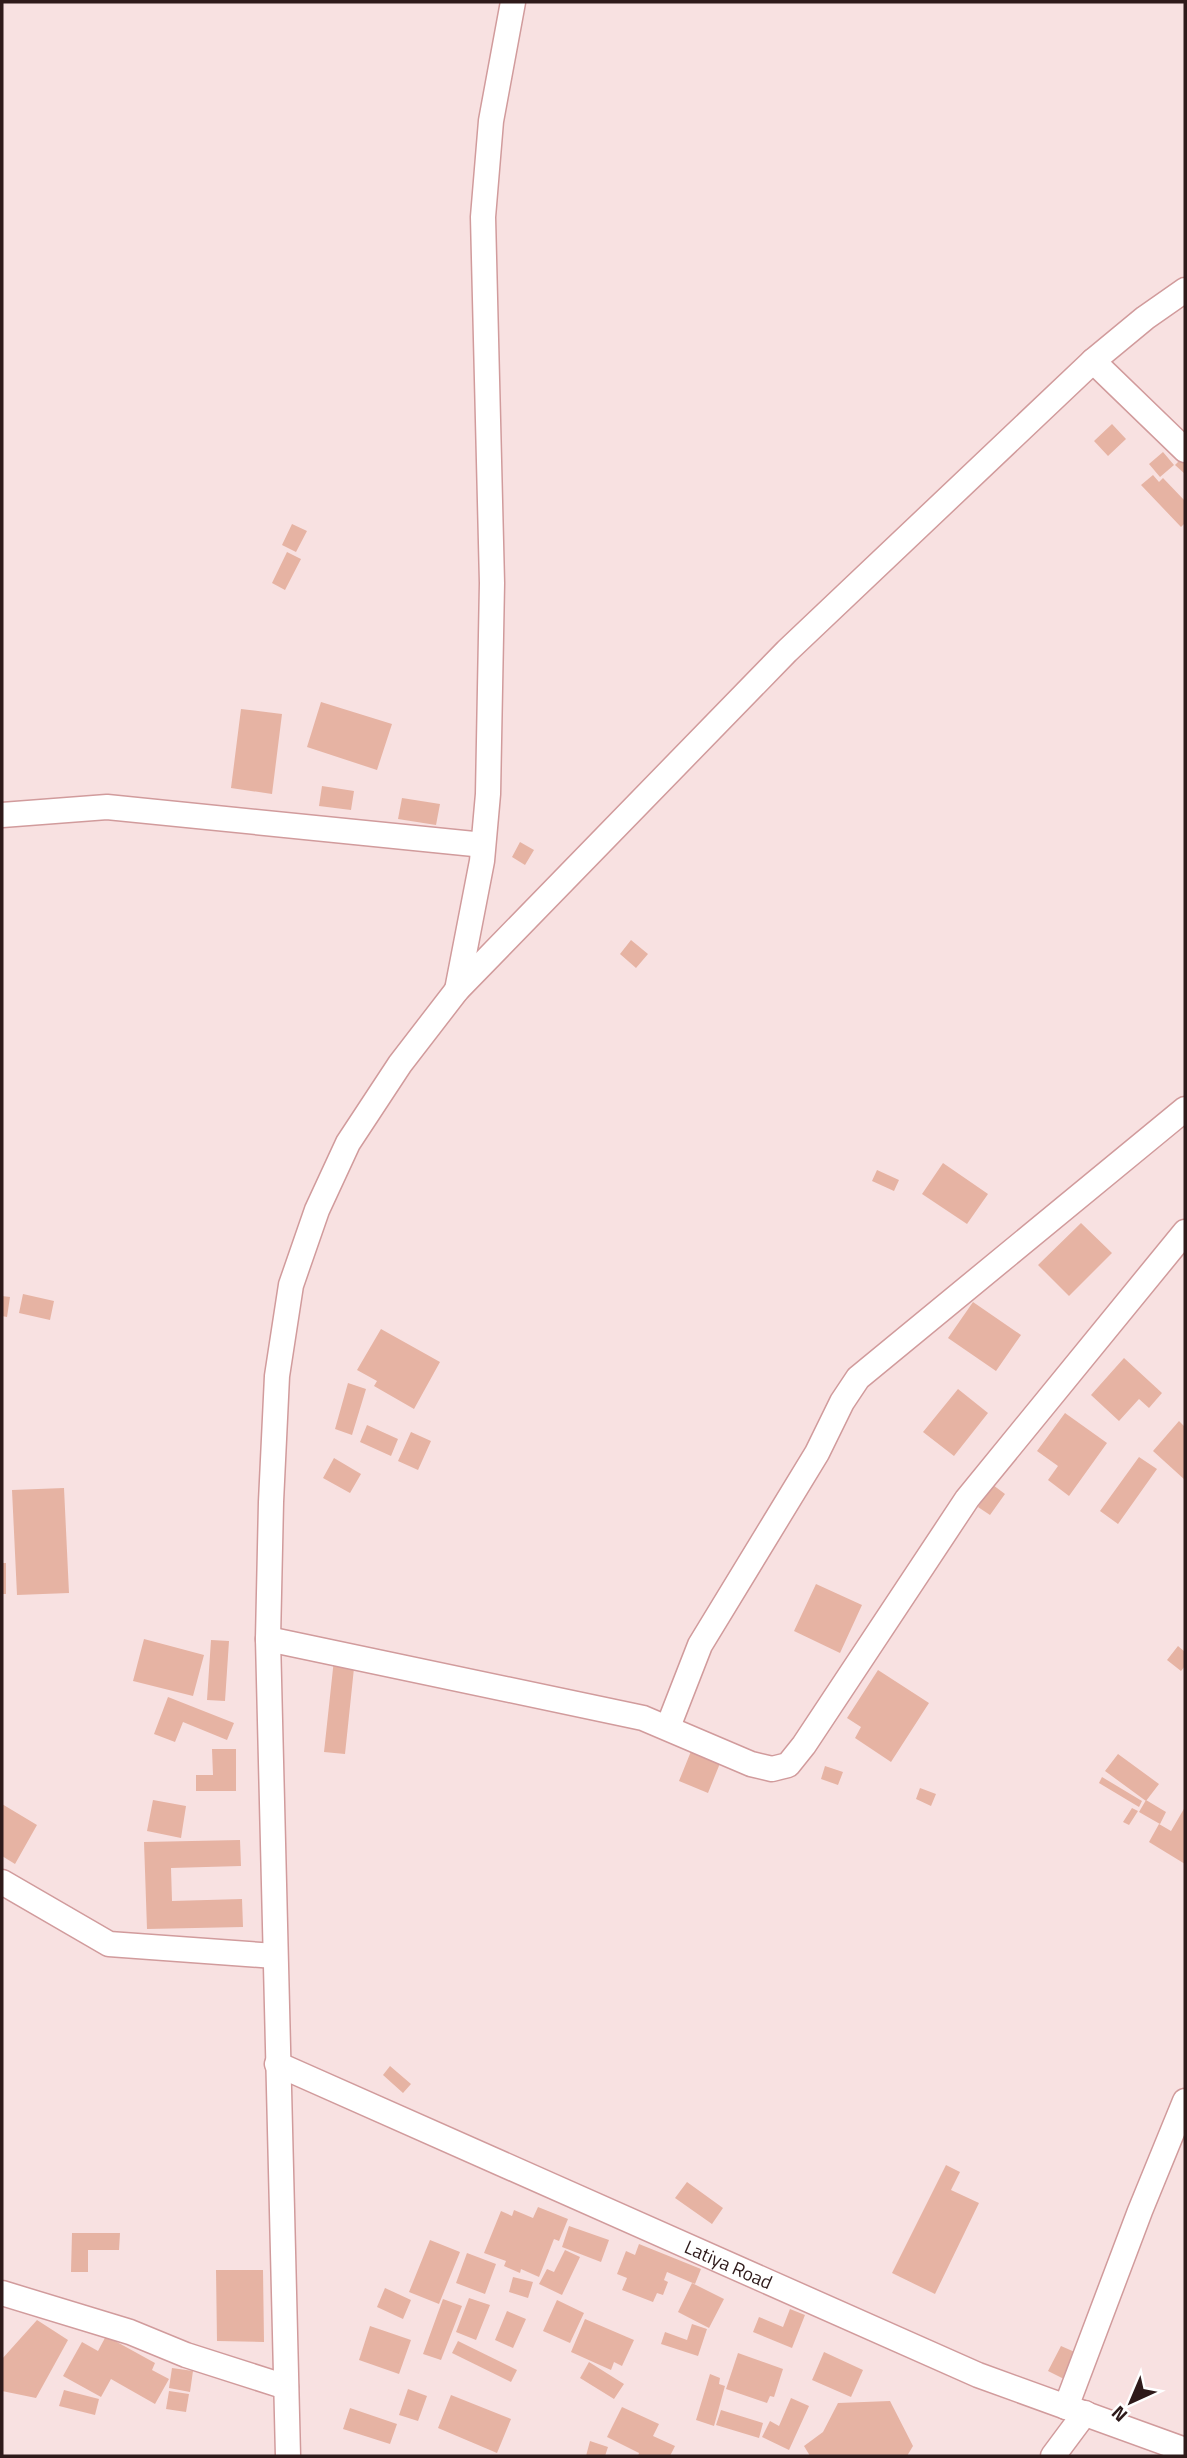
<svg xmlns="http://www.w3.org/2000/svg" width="1187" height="2458" font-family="'Titillium Web',sans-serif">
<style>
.building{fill:#e6b3a3}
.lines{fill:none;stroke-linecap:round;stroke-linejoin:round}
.minor-casing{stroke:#d19b9c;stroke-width:27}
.minor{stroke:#fff;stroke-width:24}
.labels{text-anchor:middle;stroke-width:6;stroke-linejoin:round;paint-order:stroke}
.street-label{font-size:19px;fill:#2e1a1a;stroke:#fff}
</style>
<rect width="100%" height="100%" fill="#f8e1e1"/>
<path class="building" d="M 1112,424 L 1126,439 L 1108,456 L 1094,441 Z
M 1182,443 L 1185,446 L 1185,474 L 1175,465 L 1179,461 L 1172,454 Z
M 1163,452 L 1174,465 L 1160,477 L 1149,464 Z
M 1153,475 L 1159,482 L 1163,478 L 1185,501 L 1185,523 L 1181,527 L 1141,485 Z
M 292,524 L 307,531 L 296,552 L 282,545 Z
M 287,552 L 301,559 L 285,590 L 272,583 Z
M 321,702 L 392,724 L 377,770 L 307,747 Z
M 241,709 L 282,714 L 272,794 L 231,788 Z
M 322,786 L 354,791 L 351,810 L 319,806 Z
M 402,798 L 440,804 L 436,825 L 398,819 Z
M 520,842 L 534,850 L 525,865 L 512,857 Z
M 631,940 L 648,954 L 636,968 L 620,954 Z
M 943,1163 L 988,1194 L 967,1224 L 922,1194 Z
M 877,1170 L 899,1180 L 894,1191 L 872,1181 Z
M 1081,1223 L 1112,1253 L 1069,1296 L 1038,1265 Z
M 23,1294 L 54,1301 L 50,1320 L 19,1313 Z
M 2,1296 L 10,1297 L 7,1317 L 2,1316 Z
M 973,1302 L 1021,1335 L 996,1371 L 948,1338 Z
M 381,1329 L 440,1362 L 414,1409 L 374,1386 L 377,1381 L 357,1370 Z
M 1124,1358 L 1162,1393 L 1149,1408 L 1139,1399 L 1119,1421 L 1091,1395 Z
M 348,1383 L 366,1389 L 352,1435 L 335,1429 Z
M 958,1389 L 988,1413 L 954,1456 L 923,1432 Z
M 1065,1413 L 1107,1443 L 1069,1496 L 1048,1480 L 1058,1466 L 1037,1451 Z
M 1179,1421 L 1185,1427 L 1185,1480 L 1153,1451 Z
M 367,1425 L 398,1439 L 391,1456 L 360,1442 Z
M 411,1432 L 431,1441 L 418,1470 L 398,1461 Z
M 1139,1457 L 1157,1469 L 1118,1524 L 1100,1511 Z
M 334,1458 L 361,1474 L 350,1493 L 323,1478 Z
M 993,1485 L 1005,1494 L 990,1515 L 978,1507 Z
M 64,1488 L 69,1593 L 17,1595 L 12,1490 Z
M 2,1563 L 6,1563 L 6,1594 L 2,1594 Z
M 816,1584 L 862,1605 L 840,1653 L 794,1631 Z
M 144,1639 L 204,1655 L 193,1696 L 133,1681 Z
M 211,1640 L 229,1641 L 225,1701 L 207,1700 Z
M 1178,1646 L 1185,1652 L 1185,1666 L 1181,1671 L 1167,1660 Z
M 335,1650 L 354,1668 L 345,1754 L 324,1752 Z
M 878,1670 L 929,1703 L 891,1762 L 855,1738 L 861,1727 L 847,1718 Z
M 168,1697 L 234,1723 L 227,1740 L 183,1722 L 175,1742 L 154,1734 Z
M 696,1739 L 725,1751 L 708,1793 L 679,1781 Z
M 212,1749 L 236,1749 L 236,1791 L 196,1791 L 196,1775 L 213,1775 Z
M 1118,1754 L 1159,1784 L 1146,1801 L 1105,1771 Z
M 825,1766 L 843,1772 L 838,1785 L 821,1779 Z
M 1102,1777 L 1142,1801 L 1139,1807 L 1099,1783 Z
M 920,1788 L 936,1794 L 931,1806 L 916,1799 Z
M 153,1800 L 186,1806 L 181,1838 L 147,1831 Z
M 1146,1800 L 1166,1812 L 1160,1824 L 1139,1812 Z
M 2,1804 L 37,1825 L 15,1864 L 2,1856 Z
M 1185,1807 L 1185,1864 L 1149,1842 L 1159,1824 L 1171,1831 Z
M 1132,1808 L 1138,1811 L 1129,1825 L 1123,1822 Z
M 240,1840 L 241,1866 L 171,1868 L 172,1901 L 242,1899 L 243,1927 L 147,1929 L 144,1842 Z
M 390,2066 L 411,2084 L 403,2093 L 383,2075 Z
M 946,2165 L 960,2172 L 951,2190 L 979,2203 L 935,2294 L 892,2273 Z
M 687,2182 L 723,2208 L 712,2224 L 675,2198 Z
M 538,2207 L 568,2219 L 559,2241 L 554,2239 L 539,2277 L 521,2269 L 520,2273 L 504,2266 L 506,2261 L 484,2253 L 501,2211 L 512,2216 L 514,2210 L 533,2218 Z
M 569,2226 L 609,2240 L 601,2262 L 562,2247 Z
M 72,2233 L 120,2233 L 119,2250 L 88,2250 L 88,2272 L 71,2272 Z
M 430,2240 L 460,2252 L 439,2304 L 409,2292 Z
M 639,2244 L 701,2269 L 695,2284 L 667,2272 L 664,2280 L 668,2282 L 663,2295 L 657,2293 L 653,2302 L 622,2290 L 627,2278 L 617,2274 L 626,2251 L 635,2255 Z
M 565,2250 L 580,2257 L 562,2295 L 539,2284 L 547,2269 L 554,2272 Z
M 467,2253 L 496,2264 L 485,2294 L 456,2283 Z
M 216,2270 L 263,2270 L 264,2342 L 217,2341 Z
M 513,2277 L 533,2282 L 528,2298 L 509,2292 Z
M 692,2283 L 724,2299 L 709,2328 L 678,2312 Z
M 385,2288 L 411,2300 L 403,2319 L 377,2307 Z
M 469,2298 L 490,2305 L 476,2340 L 456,2332 Z
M 443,2299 L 462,2306 L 441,2360 L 423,2354 Z
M 557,2300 L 584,2313 L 570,2343 L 543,2331 Z
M 790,2309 L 805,2315 L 792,2348 L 753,2332 L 759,2317 L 783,2327 Z
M 507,2311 L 526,2319 L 513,2348 L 495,2340 Z
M 585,2319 L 634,2340 L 622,2366 L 614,2362 L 611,2370 L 571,2352 Z
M 37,2320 L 68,2340 L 36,2398 L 2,2391 L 2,2359 Z
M 692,2324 L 707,2329 L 698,2356 L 661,2344 L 665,2332 L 687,2340 Z
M 370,2326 L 411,2340 L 399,2374 L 359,2360 Z
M 106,2336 L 155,2363 L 152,2370 L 169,2379 L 155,2404 L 111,2379 L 101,2397 L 63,2376 L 82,2342 L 98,2351 Z
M 458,2341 L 517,2370 L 511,2382 L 452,2353 Z
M 1061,2346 L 1077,2353 L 1064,2379 L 1048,2371 Z
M 824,2352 L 863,2370 L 851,2397 L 812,2380 Z
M 738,2353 L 783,2369 L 774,2397 L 770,2396 L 767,2403 L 726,2389 Z
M 589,2362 L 624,2384 L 614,2399 L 580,2378 Z
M 172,2368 L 193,2371 L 190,2392 L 169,2388 Z
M 710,2374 L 720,2378 L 719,2384 L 725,2386 L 714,2426 L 696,2420 Z
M 408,2389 L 427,2396 L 418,2421 L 399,2415 Z
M 64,2390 L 99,2399 L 95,2415 L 59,2406 Z
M 169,2391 L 189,2394 L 186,2412 L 166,2409 Z
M 451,2395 L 511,2419 L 497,2453 L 438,2428 Z
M 791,2398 L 809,2406 L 789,2450 L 762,2437 L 770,2421 L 779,2426 Z
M 890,2401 L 913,2446 L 907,2456 L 810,2456 L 804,2446 L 823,2432 L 838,2403 Z
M 622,2407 L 659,2424 L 653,2436 L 675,2446 L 670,2456 L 638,2456 L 639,2453 L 607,2437 Z
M 350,2408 L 397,2424 L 390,2444 L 343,2429 Z
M 721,2410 L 763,2423 L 759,2438 L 716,2425 Z
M 590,2441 L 608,2447 L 605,2456 L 586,2456 Z"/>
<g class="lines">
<defs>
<g id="minor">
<path d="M 1093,361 L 1185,450"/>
<path d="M 2,815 L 107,807 L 474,844"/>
<path d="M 457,990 L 482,861 L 488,794 L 492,583 L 483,217 L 491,121 L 513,2"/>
<path d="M 268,1639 L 643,1718 L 751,1764 L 772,1769 L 788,1765 L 804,1745 L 967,1499 L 1185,1232"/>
<path d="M 668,1727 L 700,1645 L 817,1453 L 842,1402 L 858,1378 L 1185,1109"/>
<path d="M 2,1882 L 109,1944 L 275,1956"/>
<path id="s1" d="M 277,2064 L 978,2375 L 1185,2450"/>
<path d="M 2,2293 L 130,2332 L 186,2355 L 286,2387"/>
<path d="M 1066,2407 L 1140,2211 L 1185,2101"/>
<path d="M 288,2456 L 268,1639 L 271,1502 L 277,1376 L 291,1285 L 317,1210 L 348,1143 L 400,1064 L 457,990 L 787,651 L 1093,361 L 1145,318 L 1185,290"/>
<path d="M 1053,2456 L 1085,2413"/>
</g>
</defs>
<use href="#minor" class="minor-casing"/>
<use href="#minor" class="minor"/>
</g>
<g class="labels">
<g class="street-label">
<text dy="7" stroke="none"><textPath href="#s1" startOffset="494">Latiya Road</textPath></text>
</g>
</g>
<rect width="1187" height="2458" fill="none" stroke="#2e1a1a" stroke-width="7"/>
<g transform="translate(1131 2402) rotate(224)" stroke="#ffffff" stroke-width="5" paint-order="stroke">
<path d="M0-5L12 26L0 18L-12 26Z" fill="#2e1a1a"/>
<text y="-10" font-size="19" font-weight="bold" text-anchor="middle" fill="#2e1a1a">N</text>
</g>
</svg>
